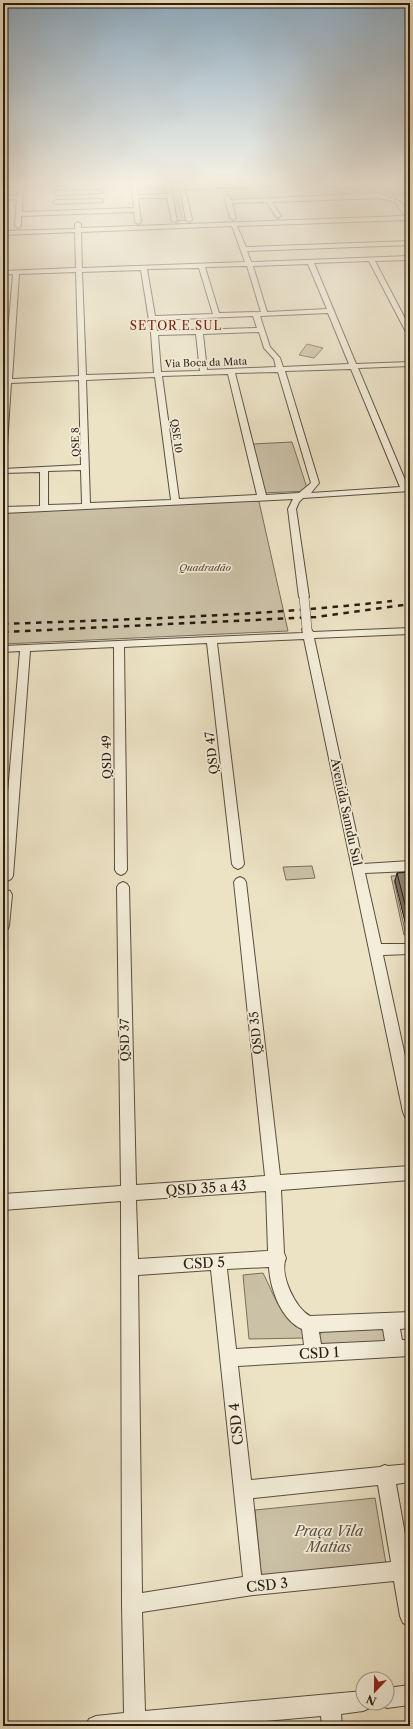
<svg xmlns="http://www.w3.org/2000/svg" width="413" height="1729" font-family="'Libre Caslon Text',serif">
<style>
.green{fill:#cbc1a7;stroke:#7a6e5c}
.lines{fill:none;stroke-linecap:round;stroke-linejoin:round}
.minor-casing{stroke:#5a4e3f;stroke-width:2}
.minor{fill:#f3edd9;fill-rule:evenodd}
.rail{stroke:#2a1c12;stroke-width:2.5;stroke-dasharray:5.5 5.5;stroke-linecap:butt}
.minor-bridge-casing{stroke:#5a4e3f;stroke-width:10;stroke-linecap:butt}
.minor-bridge{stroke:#f3edd9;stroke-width:9}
.wall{fill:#7b715f;stroke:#2a1c12}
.building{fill:#8f836f;stroke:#2a1c12}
.labels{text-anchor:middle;stroke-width:3.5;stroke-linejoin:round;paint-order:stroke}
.far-street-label{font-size:10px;fill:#2a1c12;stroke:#f3edd9}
.far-park-label{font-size:10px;font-style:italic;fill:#5a4e3f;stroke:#f3edd9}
.far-quarter-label{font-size:12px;letter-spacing:1px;fill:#7a1f14;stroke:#f3edd9}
.street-label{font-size:12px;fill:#2a1c12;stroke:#f3edd9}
.near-street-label{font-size:14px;fill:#2a1c12;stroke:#f3edd9}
.near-park-label{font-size:14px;font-style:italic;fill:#5a4e3f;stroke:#f3edd9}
</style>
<rect width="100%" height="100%" fill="#ece3c5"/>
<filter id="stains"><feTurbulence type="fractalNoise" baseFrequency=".005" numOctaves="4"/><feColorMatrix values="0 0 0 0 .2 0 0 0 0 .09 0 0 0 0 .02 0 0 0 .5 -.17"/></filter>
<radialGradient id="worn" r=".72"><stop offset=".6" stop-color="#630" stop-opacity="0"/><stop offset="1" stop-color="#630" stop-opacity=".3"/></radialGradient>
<path class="green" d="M 315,183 L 410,183 L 410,208 L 405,196 Z
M 171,196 L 177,196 L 182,217 L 189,217 L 189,220 L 176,221 Z
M 307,344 L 323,348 L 314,358 L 299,355 Z
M 292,442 L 308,491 L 263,493 L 253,444 Z
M 258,497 L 288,631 L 3,644 L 3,511 Z
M 312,866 L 315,878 L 286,880 L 283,867 Z
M 410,875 L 410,879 L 394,880 L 406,935 L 404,935 L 391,876 Z
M 263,1273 C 274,1294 282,1323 305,1331 L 306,1338 L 249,1339 L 243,1275 Z
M 381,1329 L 384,1331 L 386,1340 L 383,1342 L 324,1346 L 321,1344 L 318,1337 L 322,1332 Z
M 375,1498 L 387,1570 L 262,1583 L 255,1510 Z"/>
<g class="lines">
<defs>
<path id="minor" d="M 18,183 L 49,183 L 23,185 L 22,212 L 134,208 L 131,183 L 170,183 L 170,186 L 179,186 L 178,183 L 184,183 L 184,186 L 305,183 L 357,192 L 354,194 L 298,185 L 185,189 L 192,220 L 189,222 L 186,220 L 180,189 L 171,189 L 177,222 L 172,221 L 167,198 L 138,198 L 141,222 L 138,224 L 135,222 L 134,212 L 21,216 L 21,226 L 18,228 L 15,226 L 17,199 L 3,200 L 3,196 L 17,196 L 18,190 L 3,191 L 3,187 L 18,187 ZM 137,187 L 165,187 L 167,194 L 138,195 Z
M 100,190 L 102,191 L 102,193 L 57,195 L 54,193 L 57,191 Z
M 376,193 C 393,198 410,201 410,223 L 407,220 L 237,226 L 246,247 L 410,241 L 410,245 L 247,251 L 251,262 L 410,256 L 410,260 L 375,261 L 410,328 L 410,336 L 407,334 L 369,261 L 314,263 L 356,364 L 410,362 L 410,366 L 358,368 L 408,487 L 410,487 L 410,491 L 303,498 L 299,502 L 296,509 L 309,597 L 307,599 L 301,599 L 299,597 L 288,509 L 293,499 L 3,513 L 3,507 L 40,506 L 40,472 L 3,473 L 3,469 L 81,465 L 79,380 L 11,383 L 7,445 L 3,447 L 3,379 L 4,379 L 13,274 L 3,275 L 3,271 L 76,268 L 75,232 L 3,235 L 3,231 L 75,229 L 75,224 L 78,222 L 81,224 L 81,228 L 405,216 L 395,202 L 380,198 L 272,202 L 281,216 L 278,218 L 276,217 L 267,202 L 232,203 L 236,218 L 233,220 L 230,218 L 224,196 L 229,195 L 231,200 ZM 232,226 L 245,262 L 82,268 L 81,232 ZM 308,264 L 327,309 L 267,312 L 253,266 ZM 247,266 L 261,312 L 219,313 L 205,267 ZM 199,268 L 213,314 L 155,316 L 147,269 ZM 141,270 L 151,333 L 154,373 L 86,375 L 82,272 ZM 76,272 L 79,376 L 12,379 L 19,274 ZM 328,313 L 349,364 L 283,367 L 280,358 L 270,347 L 260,316 ZM 253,316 L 257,328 L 157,331 L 155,320 ZM 259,332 L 264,348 L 274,359 L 276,367 L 207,370 L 203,334 ZM 196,334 L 200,371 L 161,372 L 158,335 ZM 351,369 L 400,487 L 311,493 L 319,483 L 285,371 ZM 278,372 L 311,483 L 299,493 L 266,495 L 235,373 ZM 228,374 L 257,495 L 179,499 L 162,376 ZM 155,377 L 171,500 L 90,503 L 86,380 ZM 81,470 L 82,504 L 48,505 L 48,471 Z
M 101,199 L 103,200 L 103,202 L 56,204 L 53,202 L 56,200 Z
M 307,626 L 310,627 L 313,632 L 410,628 L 410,634 L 314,638 L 363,864 L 410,861 L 410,871 L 365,873 L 381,944 L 410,944 L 410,954 L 383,955 L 410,1079 L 410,1119 L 405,1117 L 403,1112 L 304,639 L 217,643 L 244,864 L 242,867 L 238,869 L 234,867 L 232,864 L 207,643 L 124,647 L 127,870 L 125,873 L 121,875 L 117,873 L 115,870 L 114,647 L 30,651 L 13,876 L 11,879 L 7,881 L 3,880 L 3,851 L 20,651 L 3,652 L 3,646 L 303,633 L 302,629 Z
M 240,877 L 244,879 L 246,882 L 280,1175 L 410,1166 L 410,1180 L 281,1190 L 284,1253 L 286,1258 C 279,1274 295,1308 310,1316 L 410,1312 L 410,1328 L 400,1329 L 402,1340 L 410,1340 L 410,1356 L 238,1366 L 251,1480 L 380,1467 L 385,1465 L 388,1466 L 410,1464 L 410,1482 L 396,1484 L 410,1562 L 410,1626 L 403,1623 L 400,1616 L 394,1581 L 253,1595 L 142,1612 L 145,1711 L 363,1691 L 363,1703 L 372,1703 L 370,1708 L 363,1711 L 341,1714 L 342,1726 L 322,1726 L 321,1716 L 210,1726 L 86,1726 L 89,1719 L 96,1716 L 124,1713 L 122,1604 L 121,1201 L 3,1210 L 3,1194 L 121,1186 L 117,887 L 119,884 L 123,882 L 127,884 L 129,887 L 136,1185 L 265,1176 L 234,882 L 236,879 ZM 266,1191 L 268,1251 L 138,1259 L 136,1200 ZM 269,1267 C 270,1288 281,1320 302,1329 L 304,1345 L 236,1349 L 227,1269 ZM 211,1270 L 243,1577 L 142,1593 L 138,1275 ZM 383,1329 L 385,1341 L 321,1344 L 319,1332 ZM 378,1485 L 391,1562 L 261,1575 L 253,1498 Z
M 6,890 L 10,891 L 12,895 L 9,926 L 7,930 L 3,931 L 3,891 Z
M 410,1685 L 410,1705 L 387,1708 L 380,1705 L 379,1703 L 387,1703 L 387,1688 Z"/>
</defs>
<use href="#minor" class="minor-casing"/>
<use href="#minor" class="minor"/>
<path class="rail" d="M 3,624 C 133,619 263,616 392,601
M 3,632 L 316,617 L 410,604"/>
<defs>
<path id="minor-bridge" d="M 304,597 L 307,629"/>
</defs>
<use href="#minor-bridge" class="minor-bridge-casing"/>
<use href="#minor-bridge" class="minor-bridge"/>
</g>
<path class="wall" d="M 410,872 L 410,938 L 409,938 L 395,881 L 397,873 Z"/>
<path class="building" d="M 410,872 L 410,924 L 397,873 Z"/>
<linearGradient id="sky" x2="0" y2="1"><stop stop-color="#8facc2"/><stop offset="0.43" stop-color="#f6f2e5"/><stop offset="1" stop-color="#f6f2e5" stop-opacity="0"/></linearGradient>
<rect width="413" height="425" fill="url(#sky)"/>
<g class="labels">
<g class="far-street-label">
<text transform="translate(206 362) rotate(-2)" y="4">Via Boca da Mata</text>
<text transform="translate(177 436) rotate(82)" y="4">QSE 10</text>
<text transform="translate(75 442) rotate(-92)" y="4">QSE 8</text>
</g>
<g class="far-park-label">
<text x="205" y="571">Quadradão</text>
</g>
<g class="far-quarter-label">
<text x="176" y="330">SETOR E SUL</text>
</g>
<g class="street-label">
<text transform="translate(212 753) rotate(-97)" y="4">QSD 47</text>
<text transform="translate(107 757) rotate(-91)" y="4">QSD 49</text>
<text transform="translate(346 812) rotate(78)" y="4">Avenida Samdu Sul</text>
<text transform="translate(256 1033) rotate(-96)" y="4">QSD 35</text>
<text transform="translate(125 1040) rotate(-91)" y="4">QSD 37</text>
</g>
<g class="near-street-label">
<text transform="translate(206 1188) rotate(-4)" y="5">QSD 35 a 43</text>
<text transform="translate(204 1263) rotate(-3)" y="5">CSD 5</text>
<text transform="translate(319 1353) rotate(-3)" y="5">CSD 1</text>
<text transform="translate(236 1424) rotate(-96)" y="5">CSD 4</text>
<text transform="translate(267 1585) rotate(-6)" y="5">CSD 3</text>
</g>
<g class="near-park-label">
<text x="329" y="1536">Praça Vila<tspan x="329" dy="16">Matias</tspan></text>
</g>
</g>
<rect width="413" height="1729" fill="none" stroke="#ece3c5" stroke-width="16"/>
<rect x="4" y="4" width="405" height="1721" fill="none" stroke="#2a1c12" stroke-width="2"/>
<rect x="8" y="8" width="397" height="1713" fill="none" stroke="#2a1c12"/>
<g transform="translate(375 1691) rotate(202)"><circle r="19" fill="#f3edd9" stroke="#a39989"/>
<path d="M0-3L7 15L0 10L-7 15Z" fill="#8f2418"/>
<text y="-6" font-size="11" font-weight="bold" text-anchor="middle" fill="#2a1c12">N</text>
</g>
<rect width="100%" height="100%" filter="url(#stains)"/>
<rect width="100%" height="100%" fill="url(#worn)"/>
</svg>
